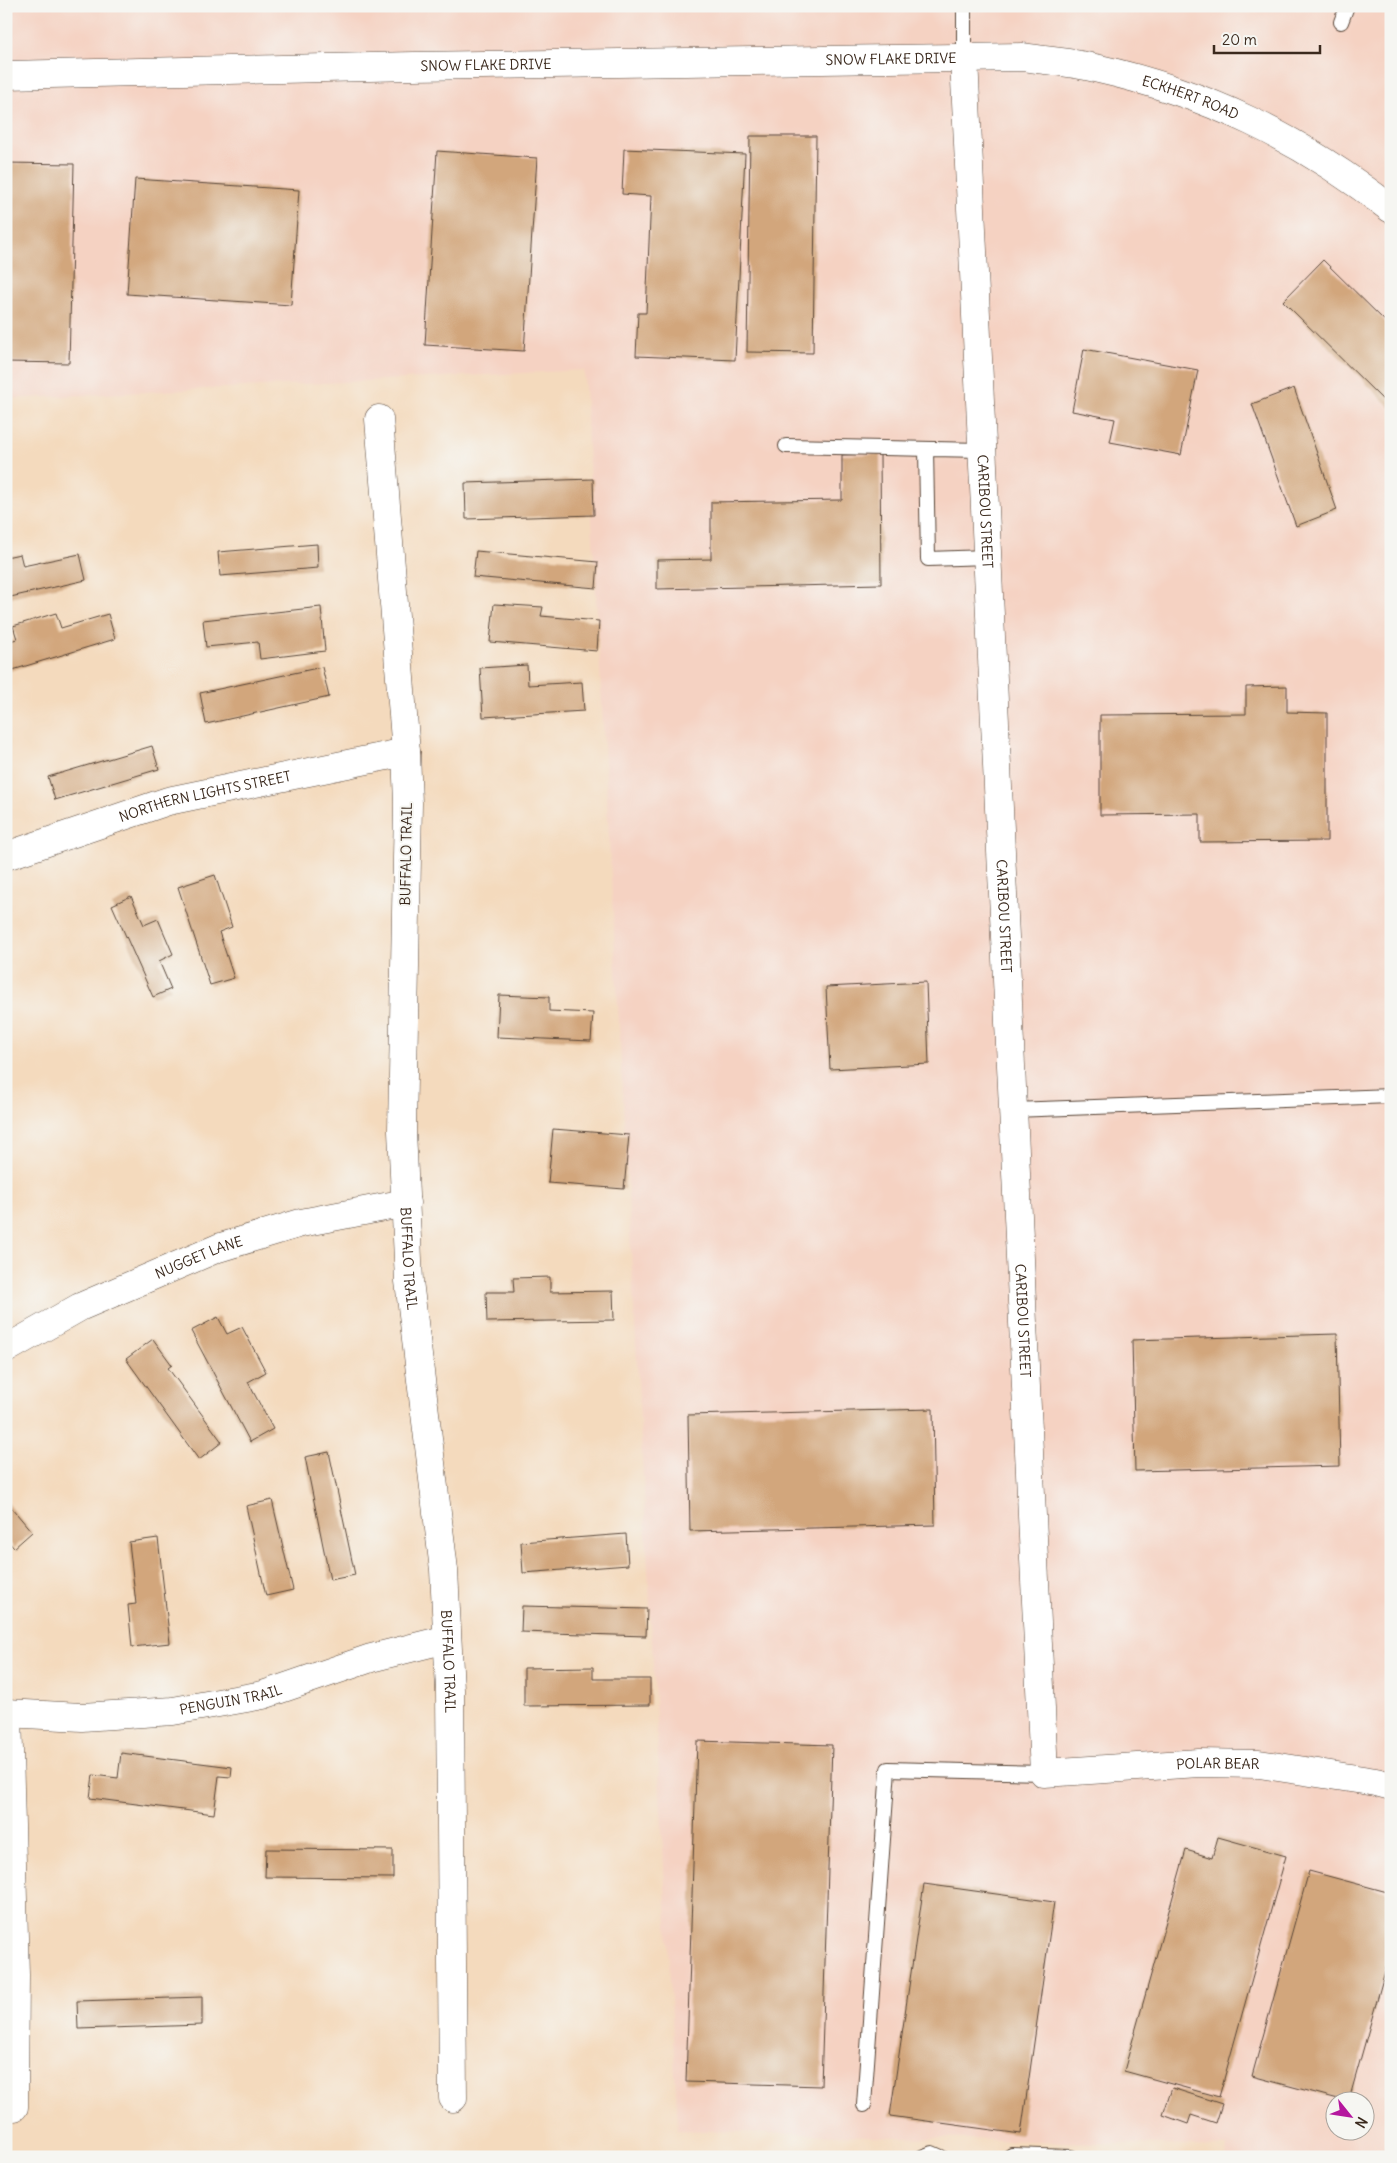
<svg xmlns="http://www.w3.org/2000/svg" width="1397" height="2163" font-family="Delius,sans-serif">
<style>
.built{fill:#f5d2c2;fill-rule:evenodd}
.building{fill:#d2a67b}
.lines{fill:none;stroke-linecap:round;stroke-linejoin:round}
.lane-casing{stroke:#574436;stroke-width:16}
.street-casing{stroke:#574436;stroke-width:29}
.lane{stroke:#fff;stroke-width:14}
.street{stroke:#fff;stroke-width:28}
.labels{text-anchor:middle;stroke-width:4;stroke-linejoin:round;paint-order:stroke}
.street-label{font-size:14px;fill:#3b2a1e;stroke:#f6f6f2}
</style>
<rect width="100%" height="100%" fill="#f6f6f2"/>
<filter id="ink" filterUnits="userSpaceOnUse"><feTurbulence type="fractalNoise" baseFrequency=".02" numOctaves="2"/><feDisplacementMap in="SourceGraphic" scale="10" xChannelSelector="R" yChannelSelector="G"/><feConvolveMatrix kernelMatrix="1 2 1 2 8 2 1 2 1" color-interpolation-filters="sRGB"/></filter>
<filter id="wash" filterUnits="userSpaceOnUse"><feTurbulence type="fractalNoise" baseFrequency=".0096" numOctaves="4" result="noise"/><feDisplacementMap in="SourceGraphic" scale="20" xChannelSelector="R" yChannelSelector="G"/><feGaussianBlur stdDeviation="1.12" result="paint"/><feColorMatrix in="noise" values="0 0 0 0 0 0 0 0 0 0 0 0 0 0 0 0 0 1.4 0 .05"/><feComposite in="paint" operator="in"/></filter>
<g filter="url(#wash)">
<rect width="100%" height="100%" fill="#f4dabd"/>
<path class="built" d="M 6,6 L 1391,6 L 1391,2157 L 1226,2157 L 1227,2147 L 678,2130 L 584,370 L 6,399 ZM 1334,2100 L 1364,2100 L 1364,2130 L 1334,2130 Z"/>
<g id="blocks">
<path class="building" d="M 750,136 L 816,136 L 813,353 L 747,352 Z
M 624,149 L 745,154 L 735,360 L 636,356 L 638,313 L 646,313 L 651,196 L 622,194 Z
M 437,151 L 537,158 L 524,351 L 425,345 Z
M 6,163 L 74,164 L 69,363 L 6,362 Z
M 135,179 L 299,190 L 291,305 L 127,294 Z
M 1323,260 L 1391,327 L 1391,408 L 1283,301 Z
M 1084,349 L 1198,370 L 1181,455 L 1110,442 L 1115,419 L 1072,411 Z
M 1294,388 L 1337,510 L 1296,526 L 1252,404 Z
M 880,454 L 881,584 L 657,589 L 657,560 L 711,559 L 711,502 L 842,500 L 842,455 Z
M 593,479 L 594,515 L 466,519 L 465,483 Z
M 317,544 L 318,568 L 220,576 L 218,552 Z
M 476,551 L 598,562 L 596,588 L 473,577 Z
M 20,554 L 23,566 L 80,554 L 86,580 L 6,598 L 6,557 Z
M 494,604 L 543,607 L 541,616 L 599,621 L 597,651 L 490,642 Z
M 321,607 L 325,651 L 260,659 L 258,642 L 206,647 L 203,620 Z
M 56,613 L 61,628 L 108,614 L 115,639 L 6,672 L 6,642 L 17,639 L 13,626 Z
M 527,665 L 528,685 L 582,682 L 584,711 L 483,717 L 480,668 Z
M 322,667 L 329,697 L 206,724 L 200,693 Z
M 1287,686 L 1287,712 L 1327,713 L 1327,841 L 1200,842 L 1200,814 L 1100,815 L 1100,715 L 1246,714 L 1246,687 Z
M 152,746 L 159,769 L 55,800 L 48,777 Z
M 215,875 L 232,927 L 219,932 L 234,978 L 210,985 L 178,887 Z
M 131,896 L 144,925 L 158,919 L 173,954 L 159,961 L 171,989 L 153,997 L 112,905 Z
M 926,982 L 929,1064 L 830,1069 L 826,987 Z
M 499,995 L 549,997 L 549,1011 L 593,1013 L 591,1041 L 497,1037 Z
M 553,1129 L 629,1135 L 624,1189 L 548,1183 Z
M 550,1277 L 550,1292 L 613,1291 L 614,1320 L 487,1322 L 486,1292 L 514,1292 L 513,1278 Z
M 218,1317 L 227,1334 L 242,1327 L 266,1372 L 248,1382 L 273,1429 L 250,1442 L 191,1331 Z
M 1337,1334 L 1340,1466 L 1135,1471 L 1132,1340 Z
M 153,1339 L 172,1365 L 168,1368 L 222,1442 L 199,1460 L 126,1359 Z
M 933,1409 L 935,1525 L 690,1531 L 688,1415 Z
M 329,1452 L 355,1575 L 330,1580 L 305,1457 Z
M 272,1500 L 293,1590 L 266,1596 L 246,1506 Z
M 6,1501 L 32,1532 L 14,1548 L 6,1539 Z
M 626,1534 L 628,1565 L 523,1573 L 521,1542 Z
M 158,1538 L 170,1643 L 132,1647 L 128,1605 L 136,1604 L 129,1542 Z
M 522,1606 L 647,1609 L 646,1636 L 521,1632 Z
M 593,1667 L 593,1679 L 650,1679 L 650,1705 L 524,1706 L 524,1668 Z
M 697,1741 L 832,1745 L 821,2086 L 686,2082 Z
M 121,1753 L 232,1767 L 231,1777 L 219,1776 L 214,1814 L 90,1798 L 93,1775 L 118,1778 Z
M 1218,1837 L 1286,1856 L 1219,2097 L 1124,2071 L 1186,1850 L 1212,1858 Z
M 266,1849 L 393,1850 L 393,1878 L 265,1877 Z
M 1309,1871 L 1391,1893 L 1391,1950 L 1349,2100 L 1342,2100 L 1252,2076 Z
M 924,1884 L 1054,1902 L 1021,2134 L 890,2116 Z
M 202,1997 L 202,2025 L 78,2029 L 77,2001 Z
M 1172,2088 L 1222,2104 L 1216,2123 L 1191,2115 L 1188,2124 L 1163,2115 Z"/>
</g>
</g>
<g filter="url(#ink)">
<use href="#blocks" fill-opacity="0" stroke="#574436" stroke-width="1"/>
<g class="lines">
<defs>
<path id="lane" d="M 964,6 L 964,58
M 1341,22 L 1347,6
M 786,446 L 982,450
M 926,449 L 928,559 L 987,557
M 1013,1110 L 1391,1096
M 864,2105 L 888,1769 L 1044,1773
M 922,2157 L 932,2153 L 941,2157
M 1009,2157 L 1012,2155 L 1071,2157"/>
<g id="street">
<path id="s1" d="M 964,58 L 1044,1773 L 1199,1763 L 1259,1764 L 1376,1782 L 1391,1786"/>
<path id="s2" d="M 6,75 L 414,66 L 1023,57 C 1047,61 1071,62 1095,68 C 1207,93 1300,138 1391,209"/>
<path id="s3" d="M 379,419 L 406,752 L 408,803 L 402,1131 L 409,1281 L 444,1570 L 450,1690 L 453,2098"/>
<path id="s4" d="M 6,856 L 168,801 L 406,752"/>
<path id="s5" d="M 6,1349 L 80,1307 L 218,1248 L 301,1223 L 406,1203"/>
<path id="s6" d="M 6,1713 L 82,1717 L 173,1711 L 263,1695 L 371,1658 L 447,1639"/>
<path d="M 8,1713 L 15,1975 L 14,2107"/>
</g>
</defs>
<use href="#lane" class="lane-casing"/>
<use href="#street" class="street-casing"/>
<use href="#lane" class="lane"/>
<use href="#street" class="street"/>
</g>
</g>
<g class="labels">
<g class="street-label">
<text dy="5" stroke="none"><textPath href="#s2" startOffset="885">SNOW FLAKE DRIVE</textPath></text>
<text dy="5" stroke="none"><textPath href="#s2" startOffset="480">SNOW FLAKE DRIVE</textPath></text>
<text dy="5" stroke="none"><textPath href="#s2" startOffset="1190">ECKHERT ROAD</textPath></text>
<text dy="5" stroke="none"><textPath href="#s1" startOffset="454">CARIBOU STREET</textPath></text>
<text dy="5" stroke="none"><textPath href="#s4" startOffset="208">NORTHERN LIGHTS STREET</textPath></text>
<text transform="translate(406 854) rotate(-89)" y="5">BUFFALO TRAIL</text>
<text dy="5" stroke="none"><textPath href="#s1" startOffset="859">CARIBOU STREET</textPath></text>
<text dy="5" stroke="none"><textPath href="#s5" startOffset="214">NUGGET LANE</textPath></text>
<text dy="5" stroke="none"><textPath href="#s3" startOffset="841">BUFFALO TRAIL</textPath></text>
<text dy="5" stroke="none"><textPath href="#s1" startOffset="1264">CARIBOU STREET</textPath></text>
<text dy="5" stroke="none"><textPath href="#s3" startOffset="1246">BUFFALO TRAIL</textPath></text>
<text dy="5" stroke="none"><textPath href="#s6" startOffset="226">PENGUIN TRAIL</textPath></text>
<text dy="5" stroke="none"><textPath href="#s1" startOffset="1891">POLAR BEAR</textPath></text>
</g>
</g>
<rect width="1397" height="2163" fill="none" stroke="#f6f6f2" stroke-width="25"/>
<g transform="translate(1350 2116) rotate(120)"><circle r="24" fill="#f6f6f2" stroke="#aba49d"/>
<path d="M0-4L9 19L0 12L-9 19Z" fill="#b5179e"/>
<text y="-8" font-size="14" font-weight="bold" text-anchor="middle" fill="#3b2a1e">N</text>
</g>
<path d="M1214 45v8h106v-8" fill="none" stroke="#3b2a1e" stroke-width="2.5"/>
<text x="1222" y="45" font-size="15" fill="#3b2a1e" stroke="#f6f6f2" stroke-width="4" paint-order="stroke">20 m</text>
</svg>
